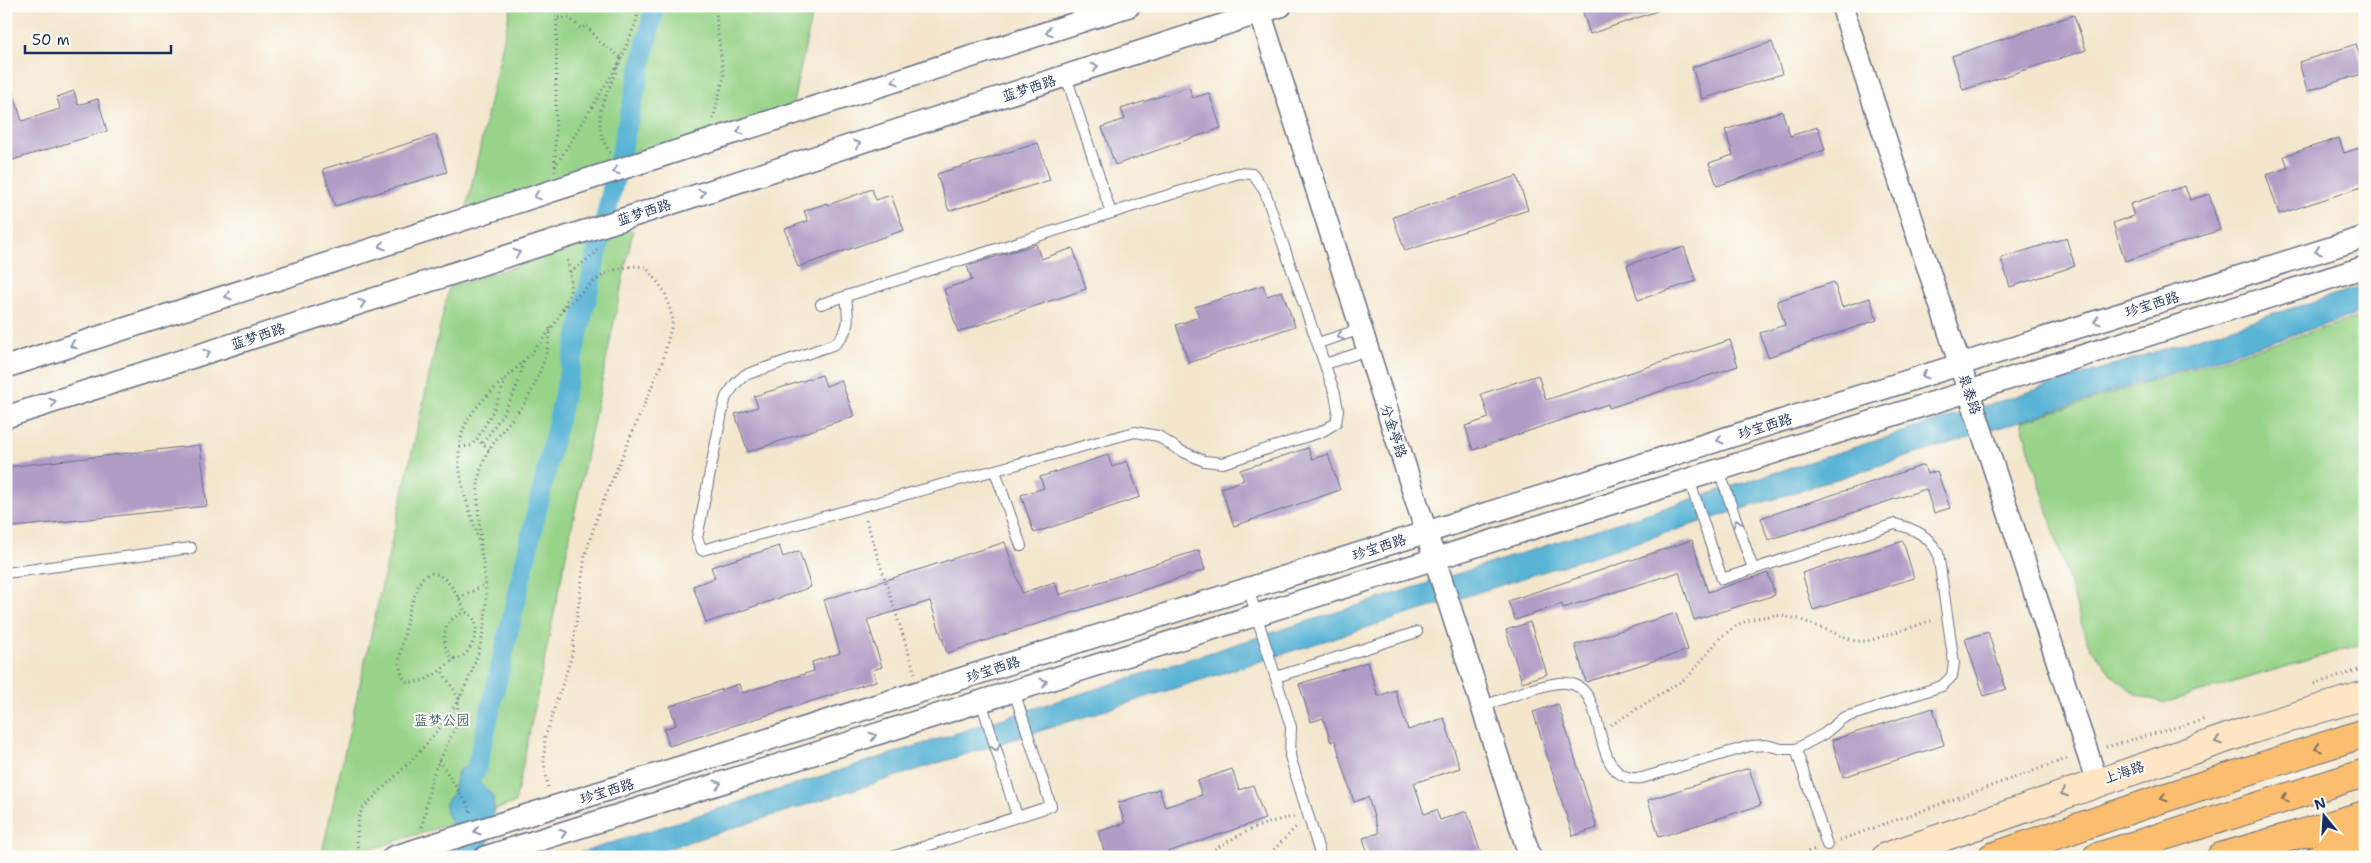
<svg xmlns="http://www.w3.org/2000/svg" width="2371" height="863" font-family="'Shantell Sans','LXGW WenKai TC',sans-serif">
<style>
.green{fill:#97d388;stroke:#598173}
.water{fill:#58b3d5;stroke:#3a719a}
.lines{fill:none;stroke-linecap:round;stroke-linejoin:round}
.canal{stroke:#58b3d5;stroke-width:20}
.building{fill:#b09dc6}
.service-casing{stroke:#676f85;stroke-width:12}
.minor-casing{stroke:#676f85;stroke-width:24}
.secondary-casing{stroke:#676f85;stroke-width:30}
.trunk-casing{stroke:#676f85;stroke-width:30}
.path{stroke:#676f85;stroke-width:3;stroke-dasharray:1 4;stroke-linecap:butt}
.service{stroke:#fff;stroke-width:10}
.minor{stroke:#fff;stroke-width:21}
.secondary{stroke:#fde5c5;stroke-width:28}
.trunk{stroke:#fbbd6e;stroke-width:28}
.minor-bridge-casing{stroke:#676f85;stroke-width:24;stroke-linecap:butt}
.minor-bridge{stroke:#fff;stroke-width:21}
.oneway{stroke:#8d97ae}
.oneway2{stroke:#8c8a92}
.oneway3{stroke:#806f65}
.labels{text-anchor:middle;stroke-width:4;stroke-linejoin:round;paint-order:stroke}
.street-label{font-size:14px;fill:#1b2f5e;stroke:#fdfcf7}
.park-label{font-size:14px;fill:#40606b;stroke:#fdfcf7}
</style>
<rect width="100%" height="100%" fill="#fdfcf7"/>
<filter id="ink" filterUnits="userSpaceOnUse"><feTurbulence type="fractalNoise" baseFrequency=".02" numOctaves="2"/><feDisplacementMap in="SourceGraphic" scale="10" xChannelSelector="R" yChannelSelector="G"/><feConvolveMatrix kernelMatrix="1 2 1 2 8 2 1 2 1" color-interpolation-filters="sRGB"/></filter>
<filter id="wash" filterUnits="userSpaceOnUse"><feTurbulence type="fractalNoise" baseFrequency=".0096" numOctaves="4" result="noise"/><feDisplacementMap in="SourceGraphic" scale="20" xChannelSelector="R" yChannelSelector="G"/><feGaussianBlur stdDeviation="1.12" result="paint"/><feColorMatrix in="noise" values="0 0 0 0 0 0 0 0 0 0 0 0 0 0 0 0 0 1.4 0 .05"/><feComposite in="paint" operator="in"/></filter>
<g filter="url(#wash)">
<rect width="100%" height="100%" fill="#f3e6cd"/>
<path class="green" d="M 511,6 L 814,6 L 790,117 L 464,220 Z
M 633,230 L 515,803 L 347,857 L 321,857 L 449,287 Z
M 2365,315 L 2365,643 L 2164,703 L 2137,695 L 2111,674 L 2087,642 L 2021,422 Z"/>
<path class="water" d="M 2365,285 L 2365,312 L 641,857 L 567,857 Z
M 469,764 L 476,771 L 479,782 L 493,796 L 494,810 L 486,857 L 454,857 L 452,824 L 446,813 L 446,803 L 452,795 L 458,771 Z"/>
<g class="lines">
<path class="canal" d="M 476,771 L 655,6"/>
</g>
<g id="blocks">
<path class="building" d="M 1581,6 L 1663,6 L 1663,9 L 1590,34 Z
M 2074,15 L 2086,50 L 1963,90 L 1952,56 Z
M 1772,42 L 1782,74 L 1702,99 L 1692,67 Z
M 2356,44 L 2365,73 L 2307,91 L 2299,62 Z
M 10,82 L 22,121 L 60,109 L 57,97 L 74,91 L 78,105 L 98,99 L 107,131 L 6,162 L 6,83 Z
M 1189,87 L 1193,98 L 1209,93 L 1221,128 L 1115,165 L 1102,127 L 1125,119 L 1121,109 Z
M 1782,111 L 1790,136 L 1818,127 L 1825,150 L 1717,186 L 1709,163 L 1733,155 L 1725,130 Z
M 436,135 L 447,172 L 335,206 L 323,169 Z
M 2339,138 L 2344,153 L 2365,146 L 2365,186 L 2279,214 L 2266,175 L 2288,168 L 2284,156 Z
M 1038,143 L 1050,180 L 949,211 L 937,174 Z
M 1517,176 L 1528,210 L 1405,251 L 1393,217 Z
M 2185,186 L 2190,200 L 2209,194 L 2220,230 L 2125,261 L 2113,223 L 2134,216 L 2130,204 Z
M 872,189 L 876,200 L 891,195 L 904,230 L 798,267 L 785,229 L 808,221 L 804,211 L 827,203 L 828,205 Z
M 2066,238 L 2075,266 L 2010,287 L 2001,258 Z
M 1036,244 L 1041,259 L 1073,248 L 1086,289 L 958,332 L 944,289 L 972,280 L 967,266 Z
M 1684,247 L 1696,281 L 1638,300 L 1627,265 Z
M 1834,282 L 1842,307 L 1870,298 L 1877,320 L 1768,357 L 1760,333 L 1785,325 L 1777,301 Z
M 1263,285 L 1267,296 L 1282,291 L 1295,326 L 1189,363 L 1176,325 L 1199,317 L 1195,307 Z
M 1730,340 L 1738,366 L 1609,408 L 1608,404 L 1473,450 L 1465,426 L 1489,418 L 1481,394 L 1538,375 L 1546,400 Z
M 822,375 L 826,386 L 841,380 L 854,416 L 748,452 L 735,414 L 758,407 L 754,396 Z
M 200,445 L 207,506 L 6,528 L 6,467 Z
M 1308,448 L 1312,459 L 1328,454 L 1340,490 L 1234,526 L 1221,488 L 1244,480 L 1240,470 Z
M 1108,455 L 1112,467 L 1127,461 L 1140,497 L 1034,533 L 1021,495 L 1044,488 L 1040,477 Z
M 1924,465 L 1927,474 L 1937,471 L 1950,508 L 1934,513 L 1926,489 L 1768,540 L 1761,518 Z
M 1692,540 L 1708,592 L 1768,573 L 1775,595 L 1694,620 L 1679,572 L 1563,608 L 1562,604 L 1515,620 L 1508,601 Z
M 1903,541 L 1914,578 L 1813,610 L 1802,573 Z
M 1005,542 L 1022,593 L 1055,582 L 1059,595 L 1199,550 L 1205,570 L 947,653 L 930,601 L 867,620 L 882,667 L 873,670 L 876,681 L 669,746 L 664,729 L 676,725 L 670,706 L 739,684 L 742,693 L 814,671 L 812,662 L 840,653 L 824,600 Z
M 779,546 L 783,557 L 799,551 L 811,587 L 706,623 L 693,586 L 715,578 L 711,567 Z
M 1676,613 L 1688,650 L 1586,682 L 1575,645 Z
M 1530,622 L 1547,674 L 1522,682 L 1506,630 Z
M 1988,632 L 2006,689 L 1984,696 L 1965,639 Z
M 1367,662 L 1378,696 L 1395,690 L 1408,730 L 1444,718 L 1460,768 L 1414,783 L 1424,814 L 1436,810 L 1440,820 L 1467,811 L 1482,857 L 1369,857 L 1363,838 L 1379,833 L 1368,797 L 1354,802 L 1335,740 L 1331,742 L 1323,718 L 1311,722 L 1299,684 Z
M 1558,704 L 1597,828 L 1573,836 L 1533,712 Z
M 1933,708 L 1944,745 L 1843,777 L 1832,740 Z
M 1749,768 L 1761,805 L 1659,837 L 1648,800 Z
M 1232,769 L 1239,790 L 1253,785 L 1265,819 L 1153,857 L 1106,857 L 1098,832 L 1125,823 L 1118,803 L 1159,789 L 1165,807 L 1202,795 L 1197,781 Z"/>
</g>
</g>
<g filter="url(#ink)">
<use href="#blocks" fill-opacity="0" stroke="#676f85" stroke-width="1"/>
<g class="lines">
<defs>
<path id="service" d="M 1066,76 L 1111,213
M 821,304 L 1239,173 L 1253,174 L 1265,192 L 1335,394 L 1338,410 L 1336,423 L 1321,432 L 1223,463 L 1204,461 L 1179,450 L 1158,436 L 1135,432 L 702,550 L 697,538 L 722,412 L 726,397 L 736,383 L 745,375 L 835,344 C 852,328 848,317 846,296
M 1318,343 L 1361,329
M 1325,364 L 1368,350
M 1719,470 L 1753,569
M 995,471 L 1021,546
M 6,573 L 191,548
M 1248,588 L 1291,727 L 1290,756 L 1321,857
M 1276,677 L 1417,632
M 981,701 L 1017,816
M 1482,706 C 1503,700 1547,681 1567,683 C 1613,687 1585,785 1642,778 L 1750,746 L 1766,745 L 1782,749 L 1796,749 L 1824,734 L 1843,718 L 1942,686 L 1952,676 L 1954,663 L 1938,553 C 1928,535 1915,529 1895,524 L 1722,579 L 1689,479
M 1796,749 L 1827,845
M 892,857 L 1051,806 L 1014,691"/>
<path id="minor" d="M 1258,6 L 1530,857
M 1842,6 L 2097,782
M 649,160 L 1129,6
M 639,214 L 1281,6
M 6,367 L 583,181
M 6,417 L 582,232
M 515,819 L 2365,237
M 393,857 L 438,843
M 485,857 L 2365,267"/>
<path id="secondary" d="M 1886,857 L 2253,729 L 2365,695"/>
<path id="trunk" d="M 1992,857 L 2161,799 L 2365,733
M 2097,857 L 2365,773
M 2221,857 L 2365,815
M 2320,857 L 2365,842"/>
</defs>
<use href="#service" class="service-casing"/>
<use href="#minor" class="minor-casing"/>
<use href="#secondary" class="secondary-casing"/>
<use href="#trunk" class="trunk-casing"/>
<path class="path" d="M 713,119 L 724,76 L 717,28 L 716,6
M 610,153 C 600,137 598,126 601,108 L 636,22 L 639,6
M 555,167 L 622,58 L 600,42 L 586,25 L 581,29 L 570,18 L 557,18
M 555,171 L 557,6
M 570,272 L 594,255 L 597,248
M 477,439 L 489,450
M 483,443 C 501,417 518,394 523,362
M 460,447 L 471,446 C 487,426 498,402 506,378
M 866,520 L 915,673
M 481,545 C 480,522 475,495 480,472 C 487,445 507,426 524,404 C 535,388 551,348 550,328
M 459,598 L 486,584
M 455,658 C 441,670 425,686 406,681 L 402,676 L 399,663 L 408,615 L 418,585 L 423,578 L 430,573 C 448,574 459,597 465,612 C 494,622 458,682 446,648 C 440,632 449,616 465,612
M 2314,684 L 2365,668
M 1611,725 L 1688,677 L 1720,638 L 1737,625 L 1752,619 L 1775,615 L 1799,619 L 1855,641 L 1868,641 L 1934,620
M 2106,747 L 2206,719
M 439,760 L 471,810 L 470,812
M 548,787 L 544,763 L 545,737 L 572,655 L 585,556 L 599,511 L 663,360 L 673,320 L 665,292 L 646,267 C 608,262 589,286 562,310
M 422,827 L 432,776 L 455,728 L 459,698 L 441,670
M 1840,840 L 2069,758
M 1212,851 L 1225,857
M 358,857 C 357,840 355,824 362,809 C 381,789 402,771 421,750 C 480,685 500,616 476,531 C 466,499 451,461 464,428 C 472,408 490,393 505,379 C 530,356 557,328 569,295 C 573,283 569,270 567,258
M 1202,857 C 1231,839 1261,821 1295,817
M 1267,857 L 1297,826
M 1794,857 L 1815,849"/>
<use href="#service" class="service"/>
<use href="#minor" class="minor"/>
<use href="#secondary" class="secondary"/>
<use href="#trunk" class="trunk"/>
<defs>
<path id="minor-bridge" d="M 583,181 L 649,160
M 582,232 L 639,214
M 438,843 L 515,819"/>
</defs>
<use href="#minor-bridge" class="minor-bridge-casing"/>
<use href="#minor-bridge" class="minor-bridge"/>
</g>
<defs><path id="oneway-chevron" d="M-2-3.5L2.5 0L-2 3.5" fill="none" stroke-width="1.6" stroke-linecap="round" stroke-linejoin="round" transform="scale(1.25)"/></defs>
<g class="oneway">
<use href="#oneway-chevron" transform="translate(1049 32) rotate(162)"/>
<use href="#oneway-chevron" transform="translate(1095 67) rotate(-18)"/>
<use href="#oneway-chevron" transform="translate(895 81) rotate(162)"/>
<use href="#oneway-chevron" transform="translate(740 131) rotate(162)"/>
<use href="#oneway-chevron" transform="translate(857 144) rotate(-18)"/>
<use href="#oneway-chevron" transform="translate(616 171) rotate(162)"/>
<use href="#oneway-chevron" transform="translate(702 193) rotate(-18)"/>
<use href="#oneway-chevron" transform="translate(537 196) rotate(162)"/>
<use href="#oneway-chevron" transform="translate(382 246) rotate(162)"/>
<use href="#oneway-chevron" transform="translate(2318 251) rotate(163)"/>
<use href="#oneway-chevron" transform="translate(517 253) rotate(-18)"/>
<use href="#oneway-chevron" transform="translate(228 296) rotate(162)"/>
<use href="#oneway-chevron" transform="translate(362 303) rotate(-18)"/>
<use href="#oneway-chevron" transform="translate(2097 321) rotate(163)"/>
<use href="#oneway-chevron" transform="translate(1340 336) rotate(162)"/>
<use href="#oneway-chevron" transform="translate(73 345) rotate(162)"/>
<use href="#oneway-chevron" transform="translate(207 353) rotate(-18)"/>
<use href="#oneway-chevron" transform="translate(1925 375) rotate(163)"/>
<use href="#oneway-chevron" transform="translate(53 402) rotate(-18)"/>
<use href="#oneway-chevron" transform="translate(1720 440) rotate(163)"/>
<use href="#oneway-chevron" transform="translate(1737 523) rotate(-109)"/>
<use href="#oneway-chevron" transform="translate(1044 682) rotate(-17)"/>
<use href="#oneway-chevron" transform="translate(873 736) rotate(-17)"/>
<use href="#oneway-chevron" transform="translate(996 748) rotate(73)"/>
<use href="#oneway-chevron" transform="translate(718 784) rotate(-17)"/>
<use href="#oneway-chevron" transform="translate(477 831) rotate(163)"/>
<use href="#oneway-chevron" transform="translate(563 833) rotate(-17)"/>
</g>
<g class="oneway2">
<use href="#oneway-chevron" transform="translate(2218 741) rotate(161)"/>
<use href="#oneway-chevron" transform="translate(2064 793) rotate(160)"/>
</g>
<g class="oneway3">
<use href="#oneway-chevron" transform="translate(2318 748) rotate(162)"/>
<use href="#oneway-chevron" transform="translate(2164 798) rotate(162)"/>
<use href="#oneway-chevron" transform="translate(2285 798) rotate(162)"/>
</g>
</g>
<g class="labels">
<g class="street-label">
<text transform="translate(1029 88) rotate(-18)" y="5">蓝梦西路</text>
<text transform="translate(644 212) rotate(-18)" y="5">蓝梦西路</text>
<text transform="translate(2152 304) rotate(-17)" y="5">珍宝西路</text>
<text transform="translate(258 336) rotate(-18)" y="5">蓝梦西路</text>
<text transform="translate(1970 394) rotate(72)" y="5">泉泰路</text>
<text transform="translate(1765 426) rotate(-17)" y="5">珍宝西路</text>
<text transform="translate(1394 431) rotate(72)" y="5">分金亭路</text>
<text transform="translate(1379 547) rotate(-18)" y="5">珍宝西路</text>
<text transform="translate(993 669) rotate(-18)" y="5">珍宝西路</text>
<text transform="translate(2124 772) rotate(-19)" y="5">上海路</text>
<text transform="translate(607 791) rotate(-17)" y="5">珍宝西路</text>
</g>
<g class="park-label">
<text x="442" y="725">蓝梦公园</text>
</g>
</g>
<rect width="2371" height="863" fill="none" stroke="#fdfcf7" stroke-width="25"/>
<g transform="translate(2324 816) rotate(342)" stroke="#fdfcf7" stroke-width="4" paint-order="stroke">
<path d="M0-4L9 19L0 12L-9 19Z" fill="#1b2f5e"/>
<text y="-8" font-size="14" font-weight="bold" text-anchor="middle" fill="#1b2f5e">N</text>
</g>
<path d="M25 45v8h146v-8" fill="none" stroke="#1b2f5e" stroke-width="2.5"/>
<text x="32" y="45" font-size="15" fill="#1b2f5e" stroke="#fdfcf7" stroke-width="4" paint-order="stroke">50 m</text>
</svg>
